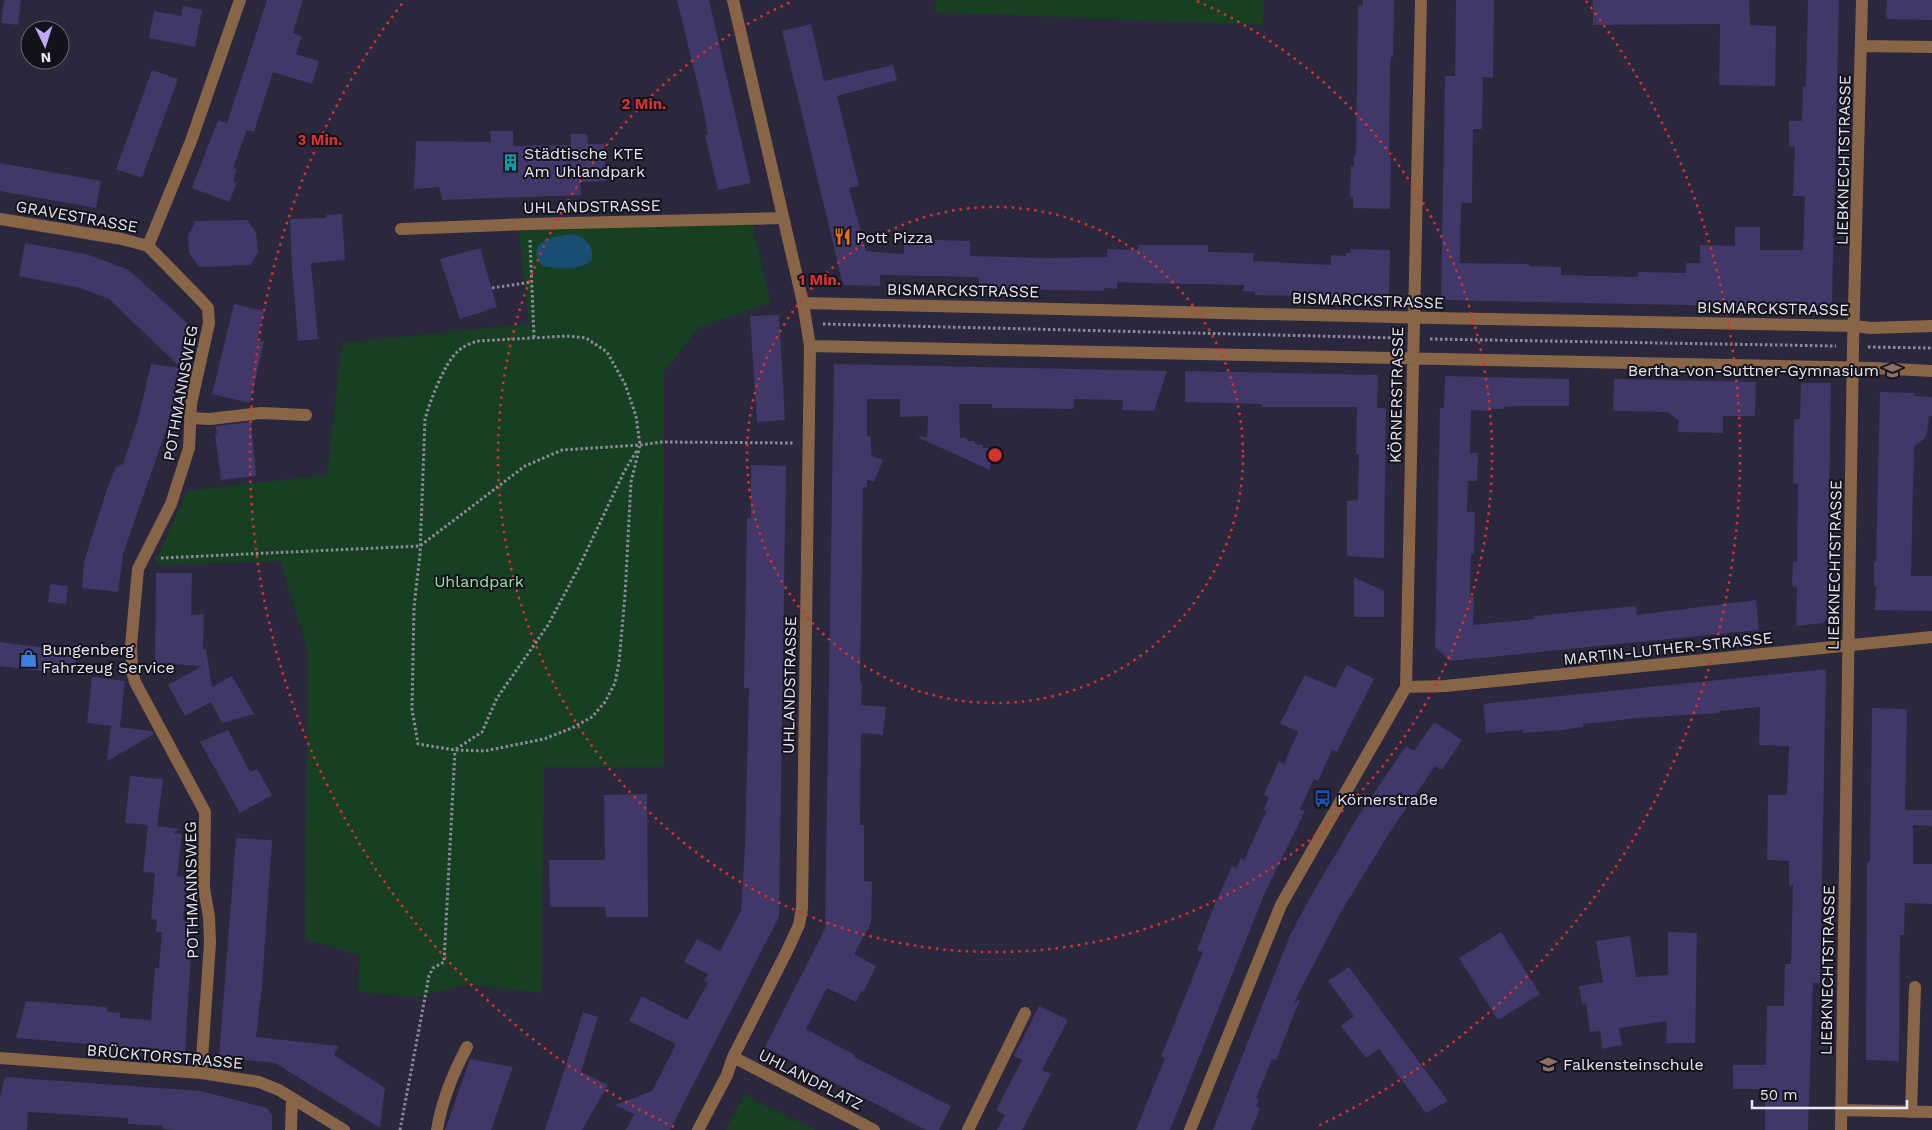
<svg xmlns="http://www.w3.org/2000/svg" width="1932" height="1130" font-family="'Work Sans',sans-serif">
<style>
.green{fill:#174022}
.water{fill:#194d72}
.building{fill:#413768}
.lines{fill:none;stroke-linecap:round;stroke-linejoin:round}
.path{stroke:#8c8a9b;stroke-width:3;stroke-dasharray:2.5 2.5;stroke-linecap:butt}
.minor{stroke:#896547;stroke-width:12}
.ring{fill:none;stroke:#d73232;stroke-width:2.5;stroke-dasharray:2.5 5}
.labels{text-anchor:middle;stroke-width:4;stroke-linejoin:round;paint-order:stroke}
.poi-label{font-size:16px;fill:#e7e6f3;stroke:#13121b;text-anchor:start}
.street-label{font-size:16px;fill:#e7e6f3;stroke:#13121b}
.park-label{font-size:16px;fill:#98e2a6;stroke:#13121b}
.centre{fill:#d73232;stroke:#13121b;stroke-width:2.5}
.ring-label{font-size:15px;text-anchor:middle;font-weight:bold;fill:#d73232;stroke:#13121b;stroke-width:4;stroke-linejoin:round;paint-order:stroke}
</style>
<rect width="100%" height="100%" fill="#2b273c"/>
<path class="green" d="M 936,0 L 1264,0 L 1263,25 L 935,12 Z
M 751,217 L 770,303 L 699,327 L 664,371 L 663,618 L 664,767 L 544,767 L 541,993 L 467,984 L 417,997 L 358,992 L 360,956 L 305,939 L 308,650 L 280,561 L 154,565 L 187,491 L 327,475 L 342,343 L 529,324 L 519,231 Z
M 744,1095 L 815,1130 L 726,1130 Z"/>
<path class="water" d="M 575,234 C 588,241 593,244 592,260 C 579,271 558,269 542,266 C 523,240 555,236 575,234 Z"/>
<path class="building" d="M 4,0 L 21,0 L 18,25 L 1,23 Z
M 267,0 L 303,0 L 293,33 L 302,36 L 296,54 L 319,61 L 312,84 L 273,72 L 254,132 L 247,130 L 233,168 L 237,169 L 233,181 L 237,183 L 229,202 L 192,188 L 218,120 L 227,123 Z
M 677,0 L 709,0 L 751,183 L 718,190 L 705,135 L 708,135 L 703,107 Z
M 1363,0 L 1394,0 L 1393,57 L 1391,57 L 1390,71 L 1389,157 L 1391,158 L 1390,209 L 1353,208 L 1353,197 L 1350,197 L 1351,166 L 1354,166 L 1354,157 L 1356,156 L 1358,5 L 1363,5 Z
M 1456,0 L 1494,0 L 1493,78 L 1483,77 L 1482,129 L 1473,129 L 1472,203 L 1461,203 L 1460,263 L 1529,264 L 1529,266 L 1561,267 L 1561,275 L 1638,277 L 1638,272 L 1686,273 L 1686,263 L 1700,263 L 1700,245 L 1735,246 L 1735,227 L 1760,227 L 1760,250 L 1803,250 L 1805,196 L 1793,196 L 1795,147 L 1789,147 L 1789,121 L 1802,121 L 1803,86 L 1806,87 L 1808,0 L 1839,0 L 1832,303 L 1828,308 L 1441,300 L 1445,76 L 1455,76 Z
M 1593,0 L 1749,0 L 1750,25 L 1776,26 L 1775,86 L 1719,85 L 1720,24 L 1593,25 Z
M 1887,0 L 1932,0 L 1932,20 L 1886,19 Z
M 183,6 L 202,10 L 195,47 L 149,38 L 154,11 L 181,16 Z
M 811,24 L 824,81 L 893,65 L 897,80 L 837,96 L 859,186 L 849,188 L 866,251 L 904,254 L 904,239 L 970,241 L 970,256 L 1048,258 L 1107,257 L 1107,249 L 1138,250 L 1138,245 L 1208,245 L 1208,252 L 1253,253 L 1253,261 L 1331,265 L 1331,255 L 1346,256 L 1346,253 L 1351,253 L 1351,249 L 1390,250 L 1389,293 L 1383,298 L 1255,295 L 1255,292 L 1243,291 L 1244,285 L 1138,283 L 1117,282 L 1117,289 L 1104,288 L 1104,291 L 979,288 L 979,277 L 880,275 L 880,286 L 843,285 L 782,31 Z
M 152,70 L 178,79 L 142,178 L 116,169 Z
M 490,131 L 513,131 L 513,146 L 571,145 L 571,134 L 587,134 L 588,144 L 604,144 L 606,181 L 580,182 L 581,195 L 442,200 L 439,187 L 414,189 L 416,141 L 491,142 Z
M 0,163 L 101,181 L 96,208 L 0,191 Z
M 342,214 L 345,260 L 311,263 L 318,339 L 298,341 L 292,267 L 290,219 L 326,218 L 326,215 Z
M 247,220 L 256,232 L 258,252 L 250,265 L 199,267 L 189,253 L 188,235 L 196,221 Z
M 25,243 L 86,254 L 129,270 L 187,323 L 190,332 L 168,425 L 123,554 L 118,592 L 82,588 L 84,562 L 108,486 L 116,467 L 123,464 L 138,419 L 151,364 L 181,368 L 109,299 L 80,288 L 19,276 Z
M 480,248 L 497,307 L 460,319 L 440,259 Z
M 234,304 L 264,311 L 257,342 L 264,341 L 250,403 L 212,394 Z
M 779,315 L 785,420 L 757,422 L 750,316 Z
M 834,364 L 1167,371 L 1154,411 L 1122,410 L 1123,400 L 1074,399 L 1073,409 L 992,408 L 992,404 L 959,404 L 960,438 L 967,438 L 967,441 L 975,441 L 975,444 L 983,445 L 983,448 L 991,448 L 990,470 L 917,437 L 927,437 L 928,416 L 900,417 L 900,399 L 867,399 L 867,436 L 871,437 L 871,455 L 883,460 L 874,482 L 867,479 L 867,487 L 863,487 L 860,684 L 862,683 L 861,705 L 886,707 L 883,735 L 861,733 L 860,825 L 864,825 L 864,881 L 872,882 L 871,923 L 854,954 L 876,966 L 863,992 L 861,991 L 856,1002 L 827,988 L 806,1029 L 855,1055 L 854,1057 L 951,1106 L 939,1130 L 926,1130 L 765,1047 L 825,929 Z
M 1185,371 L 1378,375 L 1377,408 L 1386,408 L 1384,558 L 1347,556 L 1347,501 L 1358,500 L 1359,454 L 1356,454 L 1357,407 L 1262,407 L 1262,404 L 1185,402 Z
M 1445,376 L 1569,379 L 1569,406 L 1519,406 L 1503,407 L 1503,409 L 1490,409 L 1490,411 L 1471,410 L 1470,453 L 1478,453 L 1477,481 L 1468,481 L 1467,512 L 1475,512 L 1474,554 L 1471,555 L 1470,596 L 1474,597 L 1473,625 L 1534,619 L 1534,616 L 1636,606 L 1637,615 L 1756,600 L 1759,630 L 1450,661 L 1435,647 L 1440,408 L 1444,408 Z
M 1614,379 L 1756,382 L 1755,416 L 1723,416 L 1723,433 L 1678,432 L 1679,421 L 1668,412 L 1613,411 Z
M 1801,383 L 1831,383 L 1827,619 L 1823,623 L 1796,626 L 1797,587 L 1792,586 L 1793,562 L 1797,562 L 1798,484 L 1793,483 L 1794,419 L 1800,419 Z
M 1880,392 L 1915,393 L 1914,396 L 1932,397 L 1932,416 L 1929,416 L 1927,434 L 1924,439 L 1914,446 L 1911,576 L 1932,576 L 1932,611 L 1875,610 L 1876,586 L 1874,586 L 1874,561 L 1876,562 Z
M 251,422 L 256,476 L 221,480 L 215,434 L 217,434 L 216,426 Z
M 751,465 L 786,466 L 779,917 L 670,1130 L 626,1130 L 634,1114 L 615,1105 L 652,1091 L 676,1044 L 629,1021 L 642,996 L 687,1020 L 708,983 L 704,981 L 708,974 L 684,962 L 697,939 L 720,951 L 741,911 L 745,847 L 749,688 L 744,688 L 747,518 L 751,518 Z
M 156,573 L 192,573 L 191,615 L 204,614 L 203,649 L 206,649 L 212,687 L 232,676 L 254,714 L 222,723 L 211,702 L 185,716 L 168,685 L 202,666 L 155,663 Z
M 1354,577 L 1384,591 L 1384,617 L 1354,617 Z
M 50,584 L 68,586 L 66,604 L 48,602 Z
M 0,642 L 77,652 L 74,675 L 0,666 Z
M 1347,665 L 1374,679 L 1337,752 L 1332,750 L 1318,781 L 1314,779 L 1300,809 L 1305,811 L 1266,890 L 1170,1130 L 1136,1130 L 1165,1058 L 1161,1057 L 1203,952 L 1197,950 L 1215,904 L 1232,866 L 1236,868 L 1241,858 L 1244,860 L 1267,810 L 1263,811 L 1269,797 L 1264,795 L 1279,761 L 1284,764 L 1298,732 L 1280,723 L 1305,675 L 1335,688 Z
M 1826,669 L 1820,983 L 1813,983 L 1808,1130 L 1765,1130 L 1765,1089 L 1733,1089 L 1733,1065 L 1766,1065 L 1767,1006 L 1784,1006 L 1785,964 L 1791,964 L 1793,885 L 1789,885 L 1789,861 L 1767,860 L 1768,795 L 1787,795 L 1789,746 L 1759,745 L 1760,707 L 1719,711 L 1719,713 L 1638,718 L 1583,724 L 1583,727 L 1562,730 L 1523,733 L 1523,730 L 1486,733 L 1483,704 Z
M 92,677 L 125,681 L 120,727 L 87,723 Z
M 1872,708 L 1907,709 L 1905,810 L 1932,810 L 1932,826 L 1913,825 L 1913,864 L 1932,864 L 1932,904 L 1905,903 L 1904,935 L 1900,935 L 1899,1061 L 1866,1060 L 1867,862 L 1870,862 Z
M 1434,722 L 1462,740 L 1442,770 L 1435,766 L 1388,835 L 1341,912 L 1293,1004 L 1300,999 L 1276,1060 L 1272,1059 L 1256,1098 L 1259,1100 L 1256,1106 L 1260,1108 L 1251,1130 L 1213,1130 L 1290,935 L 1312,894 L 1359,815 L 1406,746 L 1414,751 Z
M 111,726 L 152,731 L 154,734 L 107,761 Z
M 228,730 L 250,772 L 257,769 L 272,795 L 240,813 L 200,742 Z
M 130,776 L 163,779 L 157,826 L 180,829 L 173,833 L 182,834 L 177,876 L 187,877 L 183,921 L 193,922 L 185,1052 L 16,1038 L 26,1001 L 106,1007 L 108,1012 L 120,1013 L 120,1018 L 151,1020 L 155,968 L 159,968 L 162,932 L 156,932 L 157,920 L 151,919 L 155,873 L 143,872 L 148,825 L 125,823 Z
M 647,794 L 648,917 L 606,917 L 605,907 L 550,907 L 549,860 L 605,860 L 604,795 Z
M 236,838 L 272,840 L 262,986 L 256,1037 L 339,1046 L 334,1055 L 385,1088 L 380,1128 L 275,1063 L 219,1057 Z
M 1501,932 L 1540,994 L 1498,1020 L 1459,958 Z
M 1668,932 L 1697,933 L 1695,1043 L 1666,1043 L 1667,1021 L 1619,1028 L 1622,1045 L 1602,1049 L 1600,1031 L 1590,1032 L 1586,1003 L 1582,1004 L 1579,986 L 1603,982 L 1596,941 L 1630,936 L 1636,977 L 1668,975 Z
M 1349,967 L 1448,1101 L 1426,1113 L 1379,1049 L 1366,1058 L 1341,1026 L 1354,1016 L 1328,981 Z
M 1039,1006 L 1068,1020 L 1042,1070 L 1051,1074 L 1022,1130 L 997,1130 L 1005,1115 L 996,1110 L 1022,1060 L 1014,1056 Z
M 583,1012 L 598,1017 L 581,1072 L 608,1085 L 582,1130 L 545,1130 Z
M 470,1059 L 513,1067 L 491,1130 L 445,1130 Z
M 5,1077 L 201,1091 L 267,1108 L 272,1115 L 272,1130 L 177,1130 L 163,1129 L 163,1126 L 128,1124 L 128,1118 L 28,1112 L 27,1130 L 0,1130 L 0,1097 Z"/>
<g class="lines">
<path class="path" d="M 530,240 L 534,337
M 492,288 L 532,282
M 823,324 L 1399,338
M 567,336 L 586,338 L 607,352 L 625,384 L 636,416 L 640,445 L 631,482 L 625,596 L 619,662 L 615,683 L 605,702 L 592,717 L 572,728 L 544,739 L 485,751 L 455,750 L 418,744 L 412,709 L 414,607 L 420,554 L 425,419 C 430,401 444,364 457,352 C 463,346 471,343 478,341 Z
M 1430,339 L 1836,346
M 1868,347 L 1932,348
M 161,558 L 420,546 L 525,466 L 562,450 L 640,445 L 662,442 L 793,443
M 456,749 L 482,732 L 497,698 L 548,625 L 579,567 L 624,472 L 637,450
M 400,1130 L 429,976 L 433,968 L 444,962 L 455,750"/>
<path class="minor" d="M 1861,46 L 1932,47
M 0,219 L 122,239 L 148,246
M 401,229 L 529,224 L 783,218
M 148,246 L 200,299 L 208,308 L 209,323 L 191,404 L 189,448 L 171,504 L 138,569 L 131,645 L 132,671 L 135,682 L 205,812 L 204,888 L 209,917 L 210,943 L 201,1073
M 148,246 L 191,141 L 240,0
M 803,303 L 1434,318 L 1855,326 L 1871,328 L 1932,326
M 810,346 L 1874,368 L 1932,371
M 190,418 L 210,419 L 261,413 L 306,415
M 1406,687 L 1445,686 L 1932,637
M 733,1057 L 874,1130
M 0,1058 L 201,1073 L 259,1082 L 279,1090 L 344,1130
M 1841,1110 L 1932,1112
M 1911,1112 L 1915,987
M 291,1130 L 292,1099
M 437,1130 C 442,1100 453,1073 467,1047
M 698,1130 L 727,1075 L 733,1057 L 787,951 L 799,925 L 802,908 L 810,346 L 803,303 L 733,0
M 968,1130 L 1025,1013
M 1190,1130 L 1281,905 L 1406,687 L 1421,0
M 1841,1130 L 1853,346 L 1862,0"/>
</g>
<g class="ring">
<circle cx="995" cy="455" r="248"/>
<path d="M1197 1A497 497 0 1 1 793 1"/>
<path d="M674 1127A745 745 0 0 1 404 1M1586 1A745 745 0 0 1 1316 1127"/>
</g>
<defs>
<symbol id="building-bare" viewBox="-9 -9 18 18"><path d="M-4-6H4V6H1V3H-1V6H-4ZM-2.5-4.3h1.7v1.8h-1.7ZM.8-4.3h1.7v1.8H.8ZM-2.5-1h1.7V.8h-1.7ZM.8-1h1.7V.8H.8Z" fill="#0f9aa8" stroke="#13121b" stroke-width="2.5" paint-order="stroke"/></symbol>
<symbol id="restaurant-bare" viewBox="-9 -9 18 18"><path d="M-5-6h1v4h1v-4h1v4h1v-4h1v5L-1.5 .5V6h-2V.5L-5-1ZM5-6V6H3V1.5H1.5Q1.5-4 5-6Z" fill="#e8710a" stroke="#13121b" stroke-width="2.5" paint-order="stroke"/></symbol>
<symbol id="school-bare" viewBox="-9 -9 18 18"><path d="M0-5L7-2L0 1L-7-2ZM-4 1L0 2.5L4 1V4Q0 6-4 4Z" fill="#8d6e63" stroke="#13121b" stroke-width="2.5" paint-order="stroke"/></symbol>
<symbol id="shop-bare" viewBox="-9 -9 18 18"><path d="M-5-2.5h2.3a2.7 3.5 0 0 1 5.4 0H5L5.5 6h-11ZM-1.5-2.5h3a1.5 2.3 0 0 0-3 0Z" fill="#3f7fe0" stroke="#13121b" stroke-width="2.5" paint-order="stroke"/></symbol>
<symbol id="bus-bare" viewBox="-9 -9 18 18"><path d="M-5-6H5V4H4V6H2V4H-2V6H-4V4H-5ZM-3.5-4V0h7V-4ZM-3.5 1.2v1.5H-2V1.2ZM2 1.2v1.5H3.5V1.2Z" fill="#1a4fb4" stroke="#13121b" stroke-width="2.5" paint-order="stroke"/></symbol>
</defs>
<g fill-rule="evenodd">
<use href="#building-bare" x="498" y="150" width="25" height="25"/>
<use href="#restaurant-bare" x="830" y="224" width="25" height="25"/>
<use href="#school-bare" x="1880" y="358" width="25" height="25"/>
<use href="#shop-bare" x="16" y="646" width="25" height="25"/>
<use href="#bus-bare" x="1310" y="786" width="25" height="25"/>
<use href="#school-bare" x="1536" y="1052" width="25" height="25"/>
</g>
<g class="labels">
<g class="poi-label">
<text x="524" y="159">Städtische KTE<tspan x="524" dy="18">Am Uhlandpark</tspan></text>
<text x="856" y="243">Pott Pizza</text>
<text x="1879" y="376" text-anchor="end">Bertha-von-Suttner-Gymnasium</text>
<text x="42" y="655">Bungenberg<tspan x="42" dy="18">Fahrzeug Service</tspan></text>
<text x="1337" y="805">Körnerstraße</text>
<text x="1563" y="1070">Falkensteinschule</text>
</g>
<g class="street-label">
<text transform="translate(1843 160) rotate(-89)" y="6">LIEBKNECHTSTRASSE</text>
<text transform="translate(592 206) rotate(-1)" y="6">UHLANDSTRASSE</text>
<text transform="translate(77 216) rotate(10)" y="6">GRAVESTRASSE</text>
<text transform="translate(963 290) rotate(1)" y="6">BISMARCKSTRASSE</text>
<text transform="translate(1368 300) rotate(2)" y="6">BISMARCKSTRASSE</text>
<text transform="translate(1773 308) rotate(1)" y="6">BISMARCKSTRASSE</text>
<text transform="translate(180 393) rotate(-80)" y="6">POTHMANNSWEG</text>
<text transform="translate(1396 395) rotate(-89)" y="6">KÖRNERSTRASSE</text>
<text transform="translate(1834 565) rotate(-89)" y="6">LIEBKNECHTSTRASSE</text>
<text transform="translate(1668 648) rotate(-6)" y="6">MARTIN-LUTHER-STRASSE</text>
<text transform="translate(789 685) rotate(-89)" y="6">UHLANDSTRASSE</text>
<text transform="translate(191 890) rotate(-91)" y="6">POTHMANNSWEG</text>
<text transform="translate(1827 970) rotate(-89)" y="6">LIEBKNECHTSTRASSE</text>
<text transform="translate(165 1056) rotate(5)" y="6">BRÜCKTORSTRASSE</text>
<text transform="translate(811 1079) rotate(27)" y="6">UHLANDPLATZ</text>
</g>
<g class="park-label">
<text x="479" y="587">Uhlandpark</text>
</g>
</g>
<circle cx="995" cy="455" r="8" class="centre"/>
<g class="ring-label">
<text x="644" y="109">2 Min.</text>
<text x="320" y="145">3 Min.</text>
<text x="820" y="285">1 Min.</text>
</g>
<g transform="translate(45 45) rotate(176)"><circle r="24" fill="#13121b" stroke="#686771"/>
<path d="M0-4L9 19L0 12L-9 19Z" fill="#bea9f4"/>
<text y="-8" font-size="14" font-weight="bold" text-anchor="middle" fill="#e7e6f3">N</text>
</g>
<path d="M1752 1100v8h155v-8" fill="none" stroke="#e7e6f3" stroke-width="2.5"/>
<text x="1760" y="1100" font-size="15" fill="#e7e6f3" stroke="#13121b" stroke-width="4" paint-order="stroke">50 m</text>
</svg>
